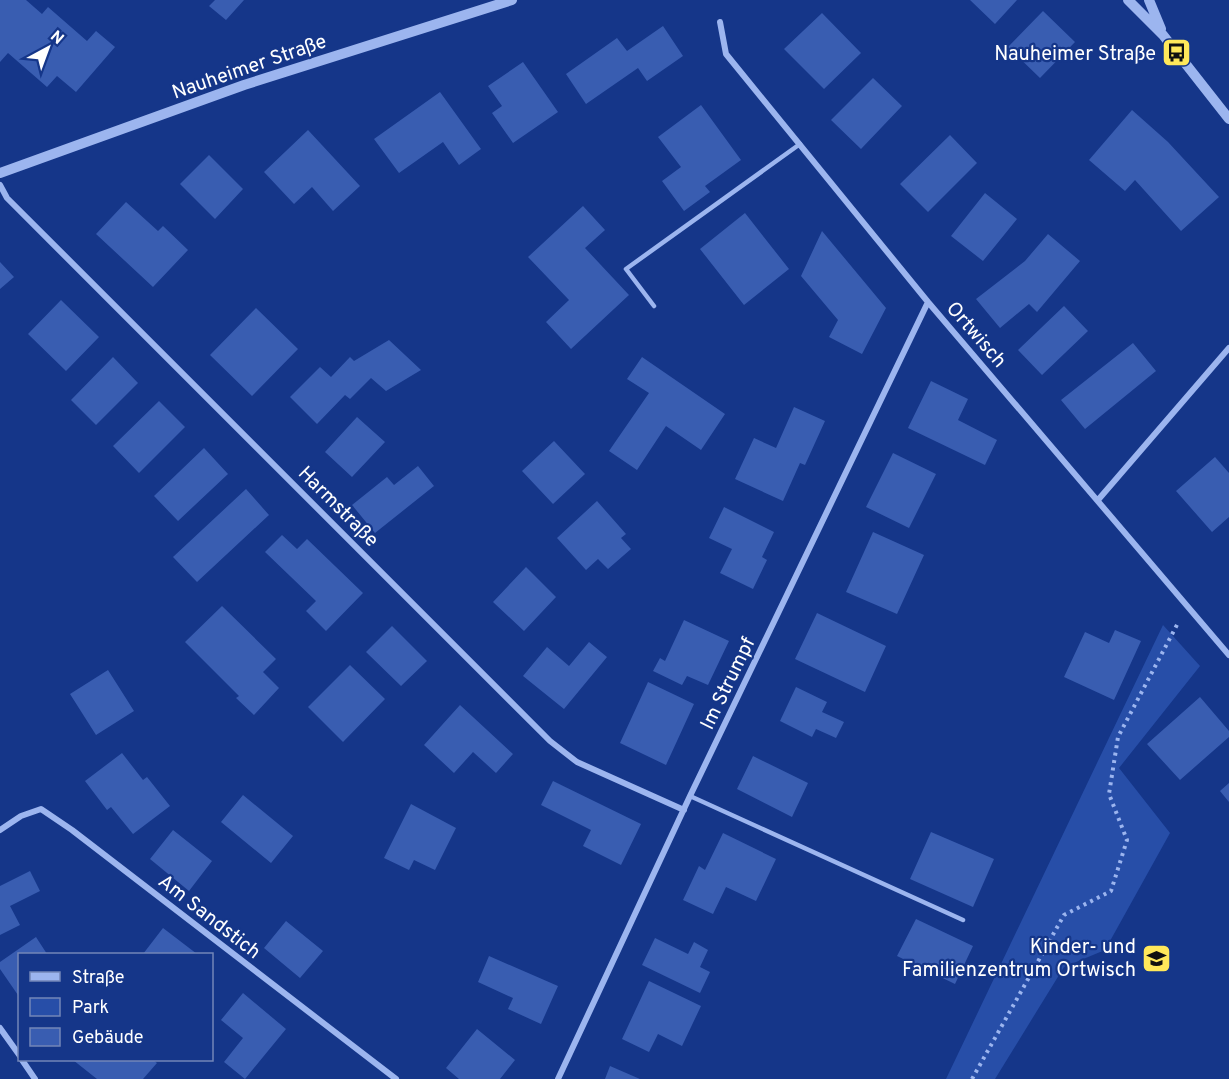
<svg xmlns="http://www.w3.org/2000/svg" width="1229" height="1079" font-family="Overpass,sans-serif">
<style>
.green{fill:#274ea8}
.building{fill:#395db1}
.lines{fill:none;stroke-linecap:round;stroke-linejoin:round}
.path{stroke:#9cb5ef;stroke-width:4;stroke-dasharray:3 4.5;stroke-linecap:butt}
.service{stroke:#9cb5ef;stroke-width:4.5}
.minor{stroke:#9cb5ef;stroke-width:6}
.tertiary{stroke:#9cb5ef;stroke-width:10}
.labels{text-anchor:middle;stroke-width:4.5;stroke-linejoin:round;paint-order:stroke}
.poi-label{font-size:20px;fill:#fff;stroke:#153689;text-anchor:end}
.street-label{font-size:20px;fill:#fff;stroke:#153689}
</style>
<rect width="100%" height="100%" fill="#153689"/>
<path class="green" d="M 1163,625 L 1200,666 L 1119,768 L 1170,833 L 1105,950 L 1064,967 L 995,1079 L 946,1079 Z"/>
<path class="building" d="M 0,0 L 26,0 L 42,14 L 48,7 L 87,41 L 96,31 L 115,47 L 76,92 L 57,76 L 47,87 L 8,53 L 0,62 Z
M 215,0 L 244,0 L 226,20 L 209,6 Z
M 970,0 L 1017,0 L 995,24 Z
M 1043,11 L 1075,42 L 1040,78 L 1008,47 Z
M 822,13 L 861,53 L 824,89 L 784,49 Z
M 663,26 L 683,56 L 647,81 L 638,68 L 586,104 L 566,74 L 617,38 L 627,51 Z
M 523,62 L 558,112 L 513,143 L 492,113 L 502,106 L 488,86 Z
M 873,78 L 902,106 L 861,149 L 831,120 Z
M 440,92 L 481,149 L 459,165 L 443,142 L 399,173 L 374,139 Z
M 701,105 L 741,160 L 705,186 L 710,192 L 684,211 L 662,181 L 681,167 L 658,137 Z
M 1132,110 L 1168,142 L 1219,197 L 1181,231 L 1135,180 L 1125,191 L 1089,160 Z
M 308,130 L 360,186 L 333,211 L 312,187 L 294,204 L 264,172 Z
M 950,135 L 977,163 L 928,212 L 900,184 Z
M 209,155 L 243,189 L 215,219 L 180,184 Z
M 985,193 L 1017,219 L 983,261 L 951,236 Z
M 126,202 L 158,231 L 163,226 L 188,250 L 153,287 L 96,234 Z
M 583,206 L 605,230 L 585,248 L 629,295 L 571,349 L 546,322 L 569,300 L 528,257 Z
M 745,213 L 789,269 L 744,305 L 700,249 Z
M 822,231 L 886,308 L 862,354 L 829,337 L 838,320 L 801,276 Z
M 1048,234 L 1080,261 L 1037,312 L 1029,304 L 1000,328 L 976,299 L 1025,261 Z
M 0,262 L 14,277 L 0,289 Z
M 61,300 L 99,337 L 66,371 L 28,334 Z
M 1064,306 L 1088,331 L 1042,375 L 1018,350 Z
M 256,308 L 298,349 L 252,396 L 210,355 Z
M 389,340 L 421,370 L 386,391 L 371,378 L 350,399 L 345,395 L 317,424 L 290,397 L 320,367 L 331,377 L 350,357 L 354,361 Z
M 1133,343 L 1156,371 L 1085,429 L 1061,400 Z
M 113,357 L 138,383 L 96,425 L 71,400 Z
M 642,357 L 725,414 L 701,450 L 666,426 L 637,470 L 609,451 L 649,393 L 627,379 Z
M 931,381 L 968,399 L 958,420 L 997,440 L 985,465 L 908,428 Z
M 159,401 L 185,427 L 139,473 L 113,446 Z
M 794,407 L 825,421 L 805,465 L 800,463 L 783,501 L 735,479 L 754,438 L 776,448 Z
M 357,417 L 385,442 L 352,477 L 325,452 Z
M 554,441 L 585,474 L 553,504 L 522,471 Z
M 204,448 L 228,474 L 178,521 L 154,496 Z
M 893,453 L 936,474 L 909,528 L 866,507 Z
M 1215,457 L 1229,473 L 1229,517 L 1212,532 L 1176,491 Z
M 418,466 L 434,486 L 375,533 L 352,505 L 387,477 L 394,485 Z
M 246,489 L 269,515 L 197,582 L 173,557 Z
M 597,501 L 626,534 L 621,538 L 631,549 L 608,569 L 598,559 L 586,570 L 557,538 Z
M 724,507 L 774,532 L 762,557 L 767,560 L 753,589 L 720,573 L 732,549 L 709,538 Z
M 873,532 L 924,555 L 897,614 L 846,592 Z
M 282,535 L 297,549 L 307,539 L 363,593 L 326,631 L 306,611 L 316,601 L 265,552 Z
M 526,567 L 556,597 L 524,631 L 493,602 Z
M 222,606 L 276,659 L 263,672 L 279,688 L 254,715 L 236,698 L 239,696 L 185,642 Z
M 817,613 L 886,646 L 865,692 L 795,659 Z
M 684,620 L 729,641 L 708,685 L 687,676 L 682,685 L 653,671 L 660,658 L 665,661 Z
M 392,626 L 427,661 L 401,686 L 366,652 Z
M 1115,630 L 1141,641 L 1114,700 L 1064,677 L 1085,632 L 1109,643 Z
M 589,642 L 607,657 L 564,709 L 523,676 L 547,647 L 569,666 Z
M 350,665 L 385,699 L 343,742 L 308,707 Z
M 108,670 L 134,711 L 96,735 L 70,694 Z
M 648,682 L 694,704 L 666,765 L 620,743 Z
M 796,687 L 827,702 L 822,712 L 844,722 L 836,738 L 816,729 L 812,737 L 780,721 Z
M 1200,697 L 1229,731 L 1229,737 L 1180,780 L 1147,744 Z
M 460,705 L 513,754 L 496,773 L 473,752 L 454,773 L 424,745 Z
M 122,753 L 143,780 L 147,777 L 170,806 L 133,834 L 111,807 L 107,810 L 85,781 Z
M 753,756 L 808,783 L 792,817 L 737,789 Z
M 553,781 L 641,824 L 621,865 L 583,846 L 591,830 L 541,805 Z
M 1229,783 L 1229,802 L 1220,791 Z
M 243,795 L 293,836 L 271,863 L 221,822 Z
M 411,804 L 456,828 L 435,870 L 414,860 L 409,870 L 384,858 Z
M 173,830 L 212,861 L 189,891 L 150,859 Z
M 931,832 L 994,859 L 973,907 L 910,879 Z
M 723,833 L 776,859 L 756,901 L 726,887 L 713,914 L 683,900 L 699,866 L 705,870 Z
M 30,871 L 40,891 L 10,906 L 20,925 L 0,935 L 0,886 Z
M 916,919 L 973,946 L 955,984 L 897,956 Z
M 286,921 L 323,951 L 300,978 L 264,948 Z
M 163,928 L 197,954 L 143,954 Z
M 36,937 L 47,954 L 20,954 L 20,998 L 0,969 L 0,962 Z
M 655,938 L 688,954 L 694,942 L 708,950 L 700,967 L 710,972 L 700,993 L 642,965 Z
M 489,956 L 558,986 L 541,1024 L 508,1009 L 513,998 L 478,982 Z
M 649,981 L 701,1006 L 682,1046 L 658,1034 L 649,1052 L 622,1039 Z
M 243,993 L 286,1029 L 245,1079 L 224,1062 L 243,1038 L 221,1020 Z
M 477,1029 L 515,1060 L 500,1079 L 459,1079 L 446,1068 Z
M 73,1060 L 153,1060 L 157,1063 L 143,1079 L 97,1079 Z
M 610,1066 L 640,1079 L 605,1079 Z"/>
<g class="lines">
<path class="path" d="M 972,1079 L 1064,915 L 1111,891 L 1127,840 L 1109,794 L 1118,737 L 1179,621"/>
<path class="service" d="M 654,306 L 626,269 L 800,144
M 690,796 L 963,920"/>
<path class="minor" d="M 720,22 L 726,54 L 928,302 L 1229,655
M 0,185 L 7,198 L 550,741 L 577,762 L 684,810
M 1098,500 L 1229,348
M 0,830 L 21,816 L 41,809 L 72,830 L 396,1079
M 0,1028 L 20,1056
M 22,1060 L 35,1079
M 558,1079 L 690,796 L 928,302"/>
<path class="tertiary" d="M 1128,0 L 1163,35 L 1229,119
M 1149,0 L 1161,29
M 0,173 L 244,85 L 512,0"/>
</g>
<defs>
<symbol id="bus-square" viewBox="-11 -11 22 22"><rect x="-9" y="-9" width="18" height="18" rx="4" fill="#ffe85a" stroke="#153689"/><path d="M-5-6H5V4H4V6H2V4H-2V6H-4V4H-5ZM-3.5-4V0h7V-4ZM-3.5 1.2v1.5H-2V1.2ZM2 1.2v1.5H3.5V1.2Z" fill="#111"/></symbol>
<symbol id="school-square" viewBox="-11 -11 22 22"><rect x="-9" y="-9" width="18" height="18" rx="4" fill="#ffe85a" stroke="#153689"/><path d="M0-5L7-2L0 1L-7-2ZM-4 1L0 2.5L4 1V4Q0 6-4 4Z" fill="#111"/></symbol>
</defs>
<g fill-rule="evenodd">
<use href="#bus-square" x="1160" y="36" width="33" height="33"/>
<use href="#school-square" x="1140" y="942" width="33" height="33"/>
</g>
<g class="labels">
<g class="poi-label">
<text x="1156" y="60">Nauheimer Straße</text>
<text x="1136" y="953">Kinder- und<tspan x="1136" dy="23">Familienzentrum Ortwisch</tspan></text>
</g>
<g class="street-label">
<text transform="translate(249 66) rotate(-19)" y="7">Nauheimer Straße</text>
<text transform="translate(977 334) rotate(49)" y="7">Ortwisch</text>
<text transform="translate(339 506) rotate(45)" y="7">Harmstraße</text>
<text transform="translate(727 683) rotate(-64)" y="7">Im Strumpf</text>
<text transform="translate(210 916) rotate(38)" y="7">Am Sandstich</text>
</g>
</g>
<rect x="18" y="953" width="195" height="108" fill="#153689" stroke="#7386b8" stroke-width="1.5"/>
<rect x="30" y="972" width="30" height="9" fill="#9cb5ef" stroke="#7386b8" stroke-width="1.5"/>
<text x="72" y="983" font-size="18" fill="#ffffff">Straße</text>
<rect x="30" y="998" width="30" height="18" fill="#274ea8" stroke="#7386b8" stroke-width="1.5"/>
<text x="72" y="1013" font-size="18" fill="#ffffff">Park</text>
<rect x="30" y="1028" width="30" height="18" fill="#395db1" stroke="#7386b8" stroke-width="1.5"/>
<text x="72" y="1043" font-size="18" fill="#ffffff">Gebäude</text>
<g transform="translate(48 48) rotate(41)" stroke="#153689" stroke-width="4.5" paint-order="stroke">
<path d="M0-4.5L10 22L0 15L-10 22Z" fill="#ffffff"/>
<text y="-9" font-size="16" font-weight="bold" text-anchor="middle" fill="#ffffff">N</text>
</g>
</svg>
